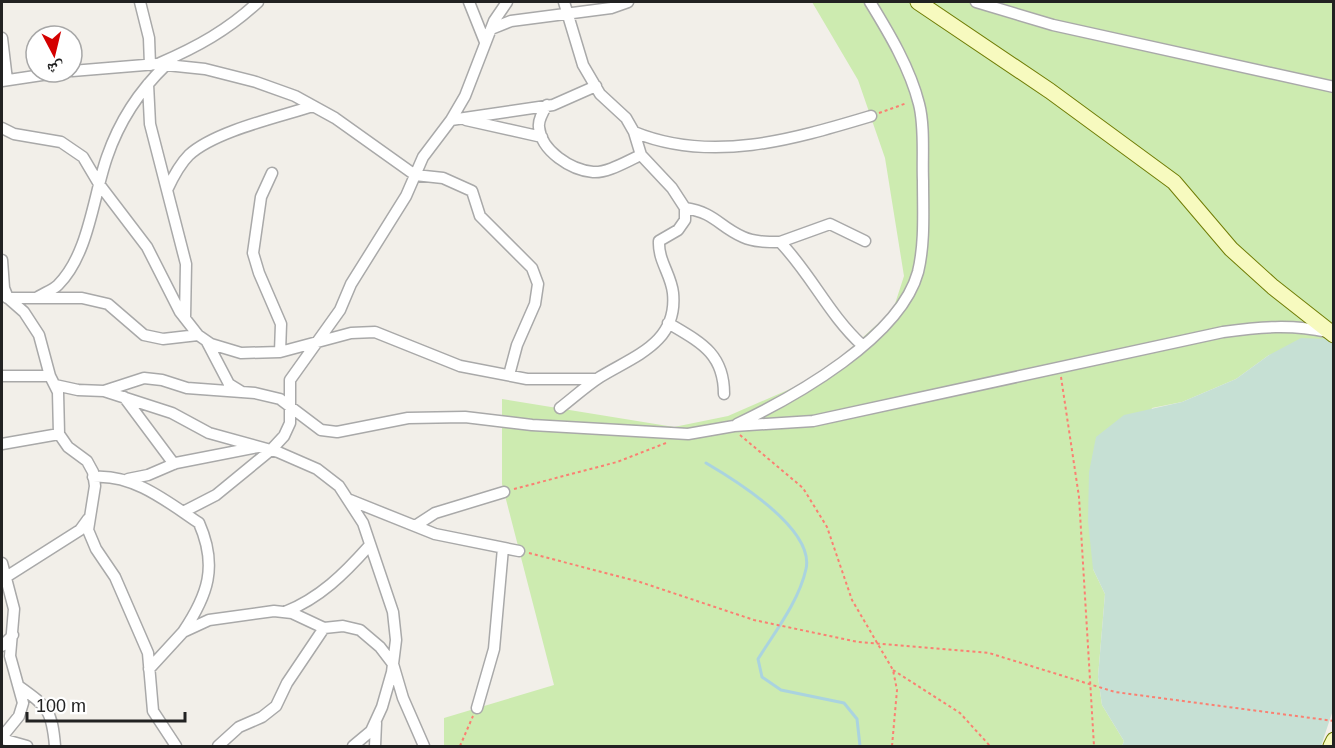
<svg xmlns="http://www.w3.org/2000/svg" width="1335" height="748" font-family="Helvetica,'Noto Naskh Arabic',sans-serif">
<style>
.grass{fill:#cdebb0}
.wetland{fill:#c6e0d4}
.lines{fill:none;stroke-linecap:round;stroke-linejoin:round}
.stream{stroke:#aad3df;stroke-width:3}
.street-casing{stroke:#a9a9a9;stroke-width:13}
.secondary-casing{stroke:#707d05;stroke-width:17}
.path{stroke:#fa8072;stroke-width:2;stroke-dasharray:3 3;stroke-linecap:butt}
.street{stroke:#fff;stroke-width:10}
.secondary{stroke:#f7fabf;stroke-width:15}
</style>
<rect width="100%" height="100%" fill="#f2efe9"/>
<path class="grass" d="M 812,2 L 1333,2 L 1333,342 L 1269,355 L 1236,379 L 1182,402 L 1152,408 L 1093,569 L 1105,594 L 1098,677 L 1102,705 L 1124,741 L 1122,746 L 444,746 L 444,718 L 554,685 L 502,484 L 502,399 L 674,427 L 728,416 L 820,376 L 893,310 L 904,276 L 885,158 L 858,80 Z"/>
<path class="wetland" d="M 1301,338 L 1327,339 L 1333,342 L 1334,707 L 1321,746 L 1122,746 L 1124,741 L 1102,705 L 1098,677 L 1105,594 L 1093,569 L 1088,521 L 1089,472 L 1096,437 L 1124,415 L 1182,402 L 1236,379 L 1269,355 Z"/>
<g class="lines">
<path class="stream" d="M 706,463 C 735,480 815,529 806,569 C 799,601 775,632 758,659 L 762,677 L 781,690 L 844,703 L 857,719 L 860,746"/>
<defs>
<path id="street" d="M 140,2 L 149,38 L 150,65
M 469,2 L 485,42
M 976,2 L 1053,25 L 1334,87
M 491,29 L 511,21 L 611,8 L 628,2
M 2,38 L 7,80
M 160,63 C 197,47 228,30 258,2
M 72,71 L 157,64 L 205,69 L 256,82 L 295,96 L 335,118 L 415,175 L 443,178 L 472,191 L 480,216 L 532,268 L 538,284 L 535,304 L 517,345 L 509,375
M 2,81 L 62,72
M 148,84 L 150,124 L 186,264 L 185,318
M 547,105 C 543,112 538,120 539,127 C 541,151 571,170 593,172 C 608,173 627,161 641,155
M 451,120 L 553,105 L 596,86
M 466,120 L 542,137
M 2,128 L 14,134 L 61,142 L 83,157 L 99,184 L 147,247 L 180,312 L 198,335 L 211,344 L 241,353 L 280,352 L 351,333 L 375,332 L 460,366 L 527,379 L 597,379
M 634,132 C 712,164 794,139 871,116
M 272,173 L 261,197 L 253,253 L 259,273 L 281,324 L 280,352
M 167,190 C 173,177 179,165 189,155 C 215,131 279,117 313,106
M 685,208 C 716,213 718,226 743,237 C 754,242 767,242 780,242 C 811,274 829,315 862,345
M 780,242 L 830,224 L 865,241
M 2,260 L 4,288 L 8,298 L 24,312 L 39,335 L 50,376 L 58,392 L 59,434 L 68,447 L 87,461 L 93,472 L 95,486 L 88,530 L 96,549 L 115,577 L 148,653 L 153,711 L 176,746
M 38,297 C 44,293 53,290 58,285 C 89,254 93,197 107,157 C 119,122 140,90 166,65
M 7,298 L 82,298 L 108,304 L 144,335 L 163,339 L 198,335
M 668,323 C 700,342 724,353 724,394
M 207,342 L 229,384 L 242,392
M 2,376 L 50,376
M 55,385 L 78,390 L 104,391 L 172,413 L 209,433 L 278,452 L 317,469 L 339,486 L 363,523 L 393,612 L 396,640 L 392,672 L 382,707 L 371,731 L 353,746
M 104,391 L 144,378 L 162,380 L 187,388 L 255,393 L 280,399 L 321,430 L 337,432 L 408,418 L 465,417 L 532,425 L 688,434 L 734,426 L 813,421 L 1223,332 C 1259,327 1292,324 1327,332
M 124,397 L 174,464
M 560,408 C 573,398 586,386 600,377 C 634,356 678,343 673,293 C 671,274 658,261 659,241 L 678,230 L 685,220 L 685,208 L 672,188 L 641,155 L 634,132 L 626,118 L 600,94 L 583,65 L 564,2
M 737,424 C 794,397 900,338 918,272 C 925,243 923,211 923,181 C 922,157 925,127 919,104 C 910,68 889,33 870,2
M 2,444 L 59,434
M 93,477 C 132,473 168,502 199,523 C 218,566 208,595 183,632
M 128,479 L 148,475 L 176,463 L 258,447
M 350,500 L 435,534 L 519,551
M 183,512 L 216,495 L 271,450 L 284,436 L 290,423 L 290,380 L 340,310 L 351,284 L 406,196 L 423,157 L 451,120 L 465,96 L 494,21 L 507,2
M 415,526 L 435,513 L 504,492
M 2,563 L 14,609 L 10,656 L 23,703 L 19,716 L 2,737
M 6,577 L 80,530 L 88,519
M 285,612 C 320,598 344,574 369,546
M 2,646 L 13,635
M 149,669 L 183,632 L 209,620 L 274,611 L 292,613 L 324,628 L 343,626 L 360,630 L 380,647 L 393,664 L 403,698 L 424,746
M 20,687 C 48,707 52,711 55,746
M 477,708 L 494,649 L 503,548
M 2,739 L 27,746
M 218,746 L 239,727 L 262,717 L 276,706 L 287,683 L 324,628
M 375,746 L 376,723"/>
<path id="secondary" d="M 918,2 L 1050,91 L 1174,182 L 1231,249 L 1273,287 L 1334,335
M 1331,746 L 1334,740"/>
</defs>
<use href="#street" class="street-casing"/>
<use href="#secondary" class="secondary-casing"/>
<path class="path" d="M 879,113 L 907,103
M 1061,377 L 1079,497 L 1094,746
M 740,435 L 803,488 L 827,527 L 852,600 L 893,670 L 897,690 L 892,746
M 514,489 L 617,462 L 666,443
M 529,553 L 640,582 L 754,620 L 858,642 L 989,653 L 1115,692 L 1334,721
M 893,670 L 960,713 L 990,746
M 460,746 L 473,716"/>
<use href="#street" class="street"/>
<use href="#secondary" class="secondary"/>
</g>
<rect width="1335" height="748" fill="none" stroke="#222222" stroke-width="6"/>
<g transform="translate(54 54) rotate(173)"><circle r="28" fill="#ffffff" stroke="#a7a7a7" stroke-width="1.5"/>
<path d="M0-4.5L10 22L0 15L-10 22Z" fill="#d40000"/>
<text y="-9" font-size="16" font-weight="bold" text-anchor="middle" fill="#222222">ش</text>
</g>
<path d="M27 712v9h158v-9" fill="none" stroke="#222222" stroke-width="3"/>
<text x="36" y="712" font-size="18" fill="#222222" stroke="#ffffff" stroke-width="4.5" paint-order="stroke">100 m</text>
</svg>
